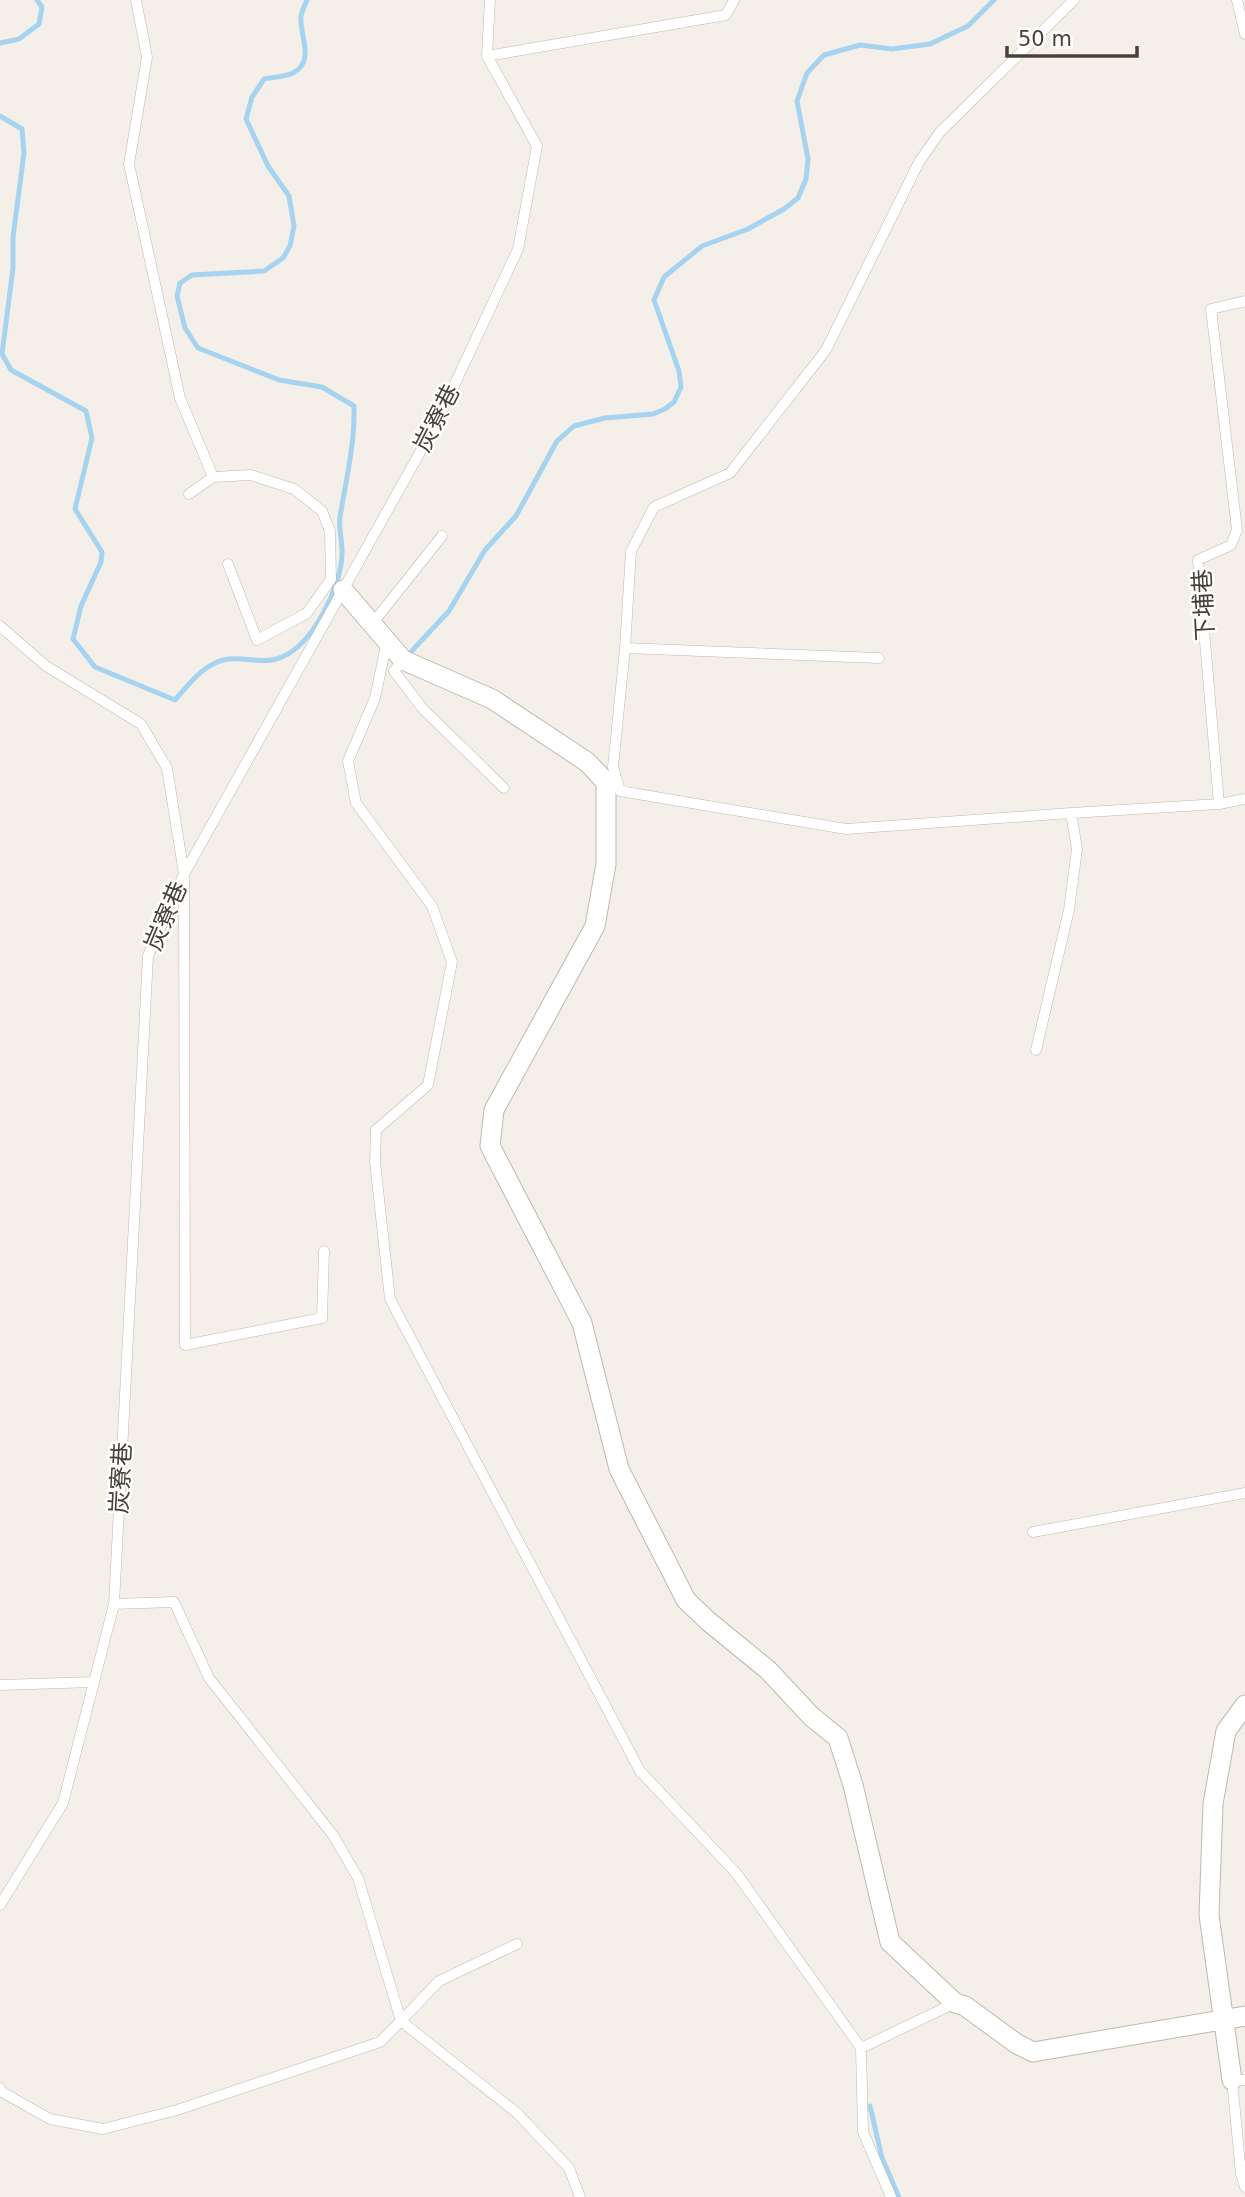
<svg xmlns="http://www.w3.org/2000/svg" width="1245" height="2197" font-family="'DejaVu Sans','Noto Sans TC',sans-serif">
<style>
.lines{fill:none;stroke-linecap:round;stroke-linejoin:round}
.stream{stroke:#a6d4f0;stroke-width:5}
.lane-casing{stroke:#c0b8ab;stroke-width:11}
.street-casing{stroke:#c0b8ab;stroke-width:21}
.lane{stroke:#fff;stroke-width:10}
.street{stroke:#fff;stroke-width:19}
.labels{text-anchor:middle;stroke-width:5;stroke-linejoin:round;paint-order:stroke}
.street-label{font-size:24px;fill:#484137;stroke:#fff}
</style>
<rect width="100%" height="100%" fill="#f4f0e9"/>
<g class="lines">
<path class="stream" d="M 0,43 L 19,39 L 39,24 L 42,7 L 37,0
M 0,116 L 22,129 L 24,153 L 13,237 L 13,268 L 2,354 L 11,370 L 86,411 L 92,438 L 75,509 L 102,552 L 101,562 L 81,606 L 73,639 L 95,667 L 175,700 C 189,684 206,661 229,659 C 248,657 264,665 282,657 C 313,644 341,587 342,555 C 343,542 338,530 340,517 C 346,480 355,444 354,406 L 322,387 L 279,380 L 198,348 L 185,328 L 177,296 L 180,283 L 192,275 L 264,271 L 283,258 L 290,246 L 294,226 L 289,196 L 268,166 L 246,119 L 252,97 L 264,79 C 273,77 285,77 293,73 C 316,61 299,35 301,16 C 302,10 305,5 307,0
M 408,655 L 449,611 L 485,550 L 516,516 L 557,441 L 574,426 L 605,418 L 653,414 L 665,409 L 674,402 L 681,387 L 679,371 L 654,300 L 664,277 L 702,246 L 748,229 L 784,209 L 798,198 L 806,179 L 808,159 L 797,101 L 807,73 L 824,55 L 860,45 L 892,49 L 930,44 L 968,26 L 994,0
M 870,2106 L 882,2158 L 899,2197"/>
<defs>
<path id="lane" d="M 136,0 L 147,57 L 129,164 L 180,398 L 213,477 L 251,475 L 294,489 L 322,511 L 330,531 L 331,579 L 307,613 L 257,640 L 228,564
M 1237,0 L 1245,34
M 487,56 L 726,15 L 734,0
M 1245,301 L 1211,309 L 1237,530 L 1231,545 L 1198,560 L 1219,804 L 1245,799
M 189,494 L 213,477
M 372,624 L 442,536
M 0,626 L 46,666 L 141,724 L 167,768 L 184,874 L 185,1345 L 322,1318 L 324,1251
M 387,641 L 375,698 L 348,761 L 356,803 L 432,906 L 452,962 L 428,1085 L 376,1130 L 375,1162 L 390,1299 L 640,1771 L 737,1874 L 861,2048 L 955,2003
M 625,648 L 613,767 L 620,791 L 846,829 L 1071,813
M 879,658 L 625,648 L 631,551 L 654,507 L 730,473 L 826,350 L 919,162 L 940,132 L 1074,0
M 403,660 L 394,671 L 423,709 L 504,788
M 1036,1050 L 1069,910 L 1077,849 L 1071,813 L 1219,804
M 1033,1532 L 1245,1493
M 114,1604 L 174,1602 L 209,1678 L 333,1835 L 358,1878 L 401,2021 L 439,1981 L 517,1944
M 0,1685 L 94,1682
M 0,1905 L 63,1803 L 114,1604 L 148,956 L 184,874 L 437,422 L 518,249 L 537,146 L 487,56 L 490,0
M 861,2048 L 863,2132 L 891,2197
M 1245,2080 L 1232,2080 L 1241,2174 L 1245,2187
M 0,2088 L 2,2092 L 50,2119 L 103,2129 L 177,2110 L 380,2042 L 401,2021 L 517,2113 L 569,2168 L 580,2197"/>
<path id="street" d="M 343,590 L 403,660 L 492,699 L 587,762 L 606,782 L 606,864 L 595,926 L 494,1110 L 490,1146 L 582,1323 L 619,1469 L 686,1600 L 708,1621 L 768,1670 L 812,1717 L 838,1738 L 853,1785 L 890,1942 L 955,2003 L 965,2006 L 1017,2044 L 1033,2052 L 1245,2016
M 1232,2080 L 1209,1915 L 1213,1804 L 1226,1731 L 1245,1705"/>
</defs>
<use href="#lane" class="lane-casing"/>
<use href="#street" class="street-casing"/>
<use href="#lane" class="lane"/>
<use href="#street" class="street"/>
</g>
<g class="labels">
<g class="street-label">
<text transform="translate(437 418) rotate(-63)" y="8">炭寮巷</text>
<text transform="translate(1204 605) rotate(-93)" y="8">下埔巷</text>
<text transform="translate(166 916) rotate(-67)" y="8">炭寮巷</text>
<text transform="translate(121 1478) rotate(-87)" y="8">炭寮巷</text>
</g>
</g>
<path d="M1007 46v10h130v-10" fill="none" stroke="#484137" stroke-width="3.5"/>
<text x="1018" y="46" font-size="21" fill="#484137" stroke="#ffffff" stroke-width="5" paint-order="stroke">50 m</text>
</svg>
